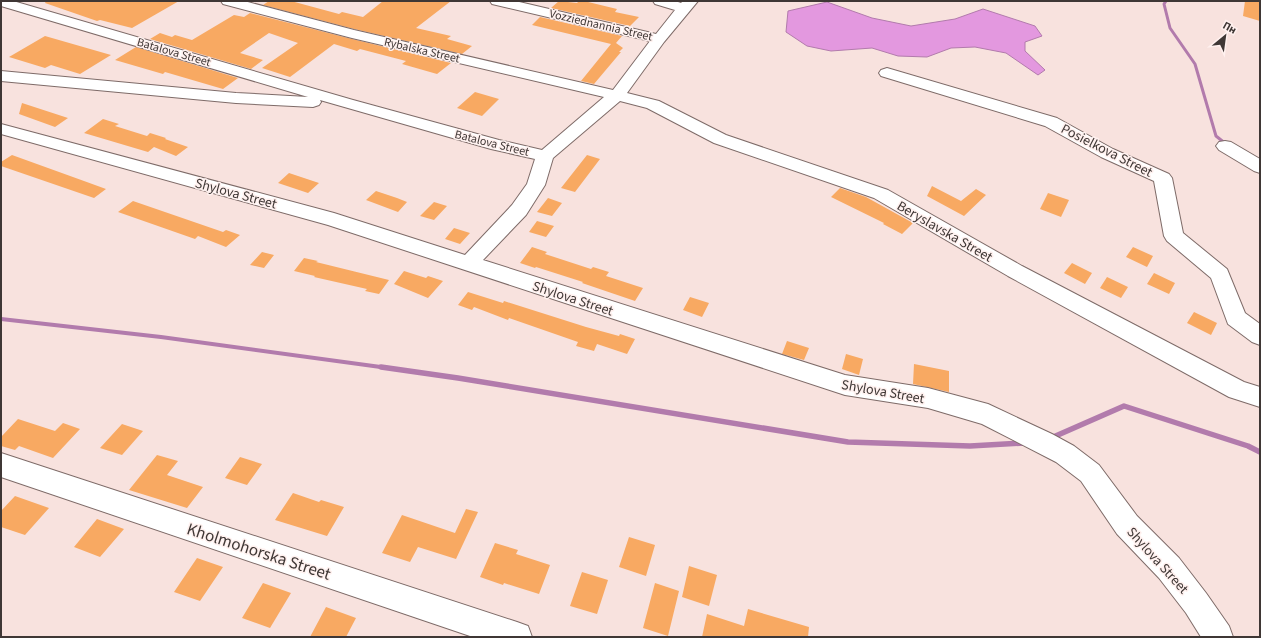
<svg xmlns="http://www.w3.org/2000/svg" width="1261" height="638" font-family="'Source Sans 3',sans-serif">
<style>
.water{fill:#e398df;stroke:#b27bac}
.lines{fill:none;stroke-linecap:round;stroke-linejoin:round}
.stream-far2{stroke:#b27bac;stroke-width:3}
.stream-far1{stroke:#b27bac;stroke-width:4}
.stream{stroke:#b27bac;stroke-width:5.5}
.building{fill:#f8a962}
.minor-casing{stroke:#7e6b68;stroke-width:2}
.minor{fill:#fff;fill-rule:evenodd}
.labels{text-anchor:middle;stroke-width:3;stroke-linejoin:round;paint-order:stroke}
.far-street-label{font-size:12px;fill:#3f3735;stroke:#fff1ef}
.street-label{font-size:14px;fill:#3f3735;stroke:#fff1ef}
.near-street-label{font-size:17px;fill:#3f3735;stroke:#fff1ef}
</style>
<rect width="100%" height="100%" fill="#f8e2de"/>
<path class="water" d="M 827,2 L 872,18 L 911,26 L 955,19 L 983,9 L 1035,26 L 1042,36 L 1025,42 L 1025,51 L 1045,70 L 1038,75 L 1006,53 L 975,47 L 951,48 L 927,57 L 898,56 L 872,48 L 831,51 L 807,46 L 786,32 L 788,11 Z"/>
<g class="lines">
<path class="stream-far2" d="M 1166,1 L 1164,4 L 1170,28 L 1195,64 L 1216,136 L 1226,144"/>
<path class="stream-far1" d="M 1,319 L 161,337 L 388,368"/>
<path class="stream" d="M 381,367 L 458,378 L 848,442 L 970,446 L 1024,443
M 1051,438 L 1124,406 L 1248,446 L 1260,452"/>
</g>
<path class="building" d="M 46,1 L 179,1 L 132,28 L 100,20 L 97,21 L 45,3 Z
M 269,1 L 291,1 L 339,14 L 342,12 L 363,17 L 383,1 L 451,1 L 416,28 L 451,36 L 447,39 L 472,46 L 462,54 L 354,29 L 263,5 Z
M 559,1 L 577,3 L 579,1 L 584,1 L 617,9 L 615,12 L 639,17 L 630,26 L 551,8 Z
M 1245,1 L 1260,1 L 1260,21 L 1243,16 Z
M 250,13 L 352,39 L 451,63 L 437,74 L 402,64 L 406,61 L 360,49 L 357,51 L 334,44 L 290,77 L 262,68 L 298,43 L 269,33 L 240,53 L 263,60 L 251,69 L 150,39 L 160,33 L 172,37 L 175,35 L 192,40 L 234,15 L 244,17 Z
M 540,17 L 622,36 L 616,43 L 623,48 L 619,52 L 621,52 L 594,84 L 581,81 L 611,44 L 532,25 Z
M 45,36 L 111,55 L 80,74 L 51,65 L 45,68 L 9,57 Z
M 136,47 L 238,78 L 223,89 L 165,72 L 163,74 L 115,60 Z
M 475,92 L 499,99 L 482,116 L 457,108 Z
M 22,103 L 68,118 L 55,127 L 19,114 Z
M 103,119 L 119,124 L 115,126 L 147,136 L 150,133 L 166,138 L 165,139 L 188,147 L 176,156 L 154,147 L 148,152 L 84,133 Z
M 12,155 L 84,181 L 106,189 L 94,198 L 1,166 L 1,162 Z
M 587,155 L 600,159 L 575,192 L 561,188 Z
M 289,173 L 319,183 L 308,193 L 278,183 Z
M 932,186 L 961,201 L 976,189 L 986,195 L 964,216 L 927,196 Z
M 840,188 L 866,197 L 913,223 L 902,234 L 883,224 L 884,223 L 831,197 Z
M 376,191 L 397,198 L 407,202 L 398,212 L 366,200 Z
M 1048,193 L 1069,200 L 1061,217 L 1040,209 Z
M 548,198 L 562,203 L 552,216 L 537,212 Z
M 133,201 L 223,232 L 226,230 L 240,235 L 226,247 L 198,236 L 195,239 L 118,212 Z
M 434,202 L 447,206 L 434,220 L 420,216 Z
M 537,221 L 554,226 L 546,237 L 529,232 Z
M 454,228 L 470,233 L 460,244 L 445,239 Z
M 532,247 L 547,252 L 545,254 L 591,269 L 593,267 L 609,272 L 606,276 L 643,288 L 635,301 L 582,283 L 583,282 L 536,267 L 535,268 L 520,263 Z
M 1133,247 L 1153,256 L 1147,267 L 1126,257 Z
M 262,252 L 274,255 L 264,268 L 250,265 Z
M 304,258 L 318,261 L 316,262 L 389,280 L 379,294 L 365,291 L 367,289 L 314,277 L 315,276 L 294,271 Z
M 1072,263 L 1092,273 L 1085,284 L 1064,273 Z
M 404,271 L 426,278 L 428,276 L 443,281 L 428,298 L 394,284 Z
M 1154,273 L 1175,283 L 1169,294 L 1147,284 Z
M 1107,277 L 1128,287 L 1121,298 L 1100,288 Z
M 468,292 L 503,303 L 504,301 L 586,327 L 619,336 L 620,334 L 635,339 L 627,354 L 597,344 L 594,351 L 576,346 L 578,342 L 509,318 L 508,320 L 474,307 L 472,310 L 458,305 Z
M 690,297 L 709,303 L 702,317 L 683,310 Z
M 1194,312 L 1217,323 L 1211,335 L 1187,323 Z
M 787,341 L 809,348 L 804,360 L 782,354 Z
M 846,354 L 863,359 L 859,375 L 842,369 Z
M 914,364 L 949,371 L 949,392 L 913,384 Z
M 18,419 L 55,431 L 63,423 L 80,429 L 53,458 L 19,446 L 15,450 L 1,446 L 1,437 Z
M 122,424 L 143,431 L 122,455 L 100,448 Z
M 157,455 L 178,461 L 167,475 L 203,487 L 187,508 L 129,490 Z
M 240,457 L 262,464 L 247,485 L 225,478 Z
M 293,493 L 319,502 L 321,500 L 344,507 L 327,536 L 275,520 Z
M 15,496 L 49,508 L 25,535 L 1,527 L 1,511 Z
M 466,509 L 478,512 L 456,559 L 418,547 L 410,562 L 382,553 L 402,515 L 455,533 Z
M 97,519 L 124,529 L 100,557 L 74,547 Z
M 629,537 L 655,545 L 646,576 L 619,567 Z
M 495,543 L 518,550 L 516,554 L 550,565 L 539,594 L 504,583 L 503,585 L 480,577 Z
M 197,558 L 223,567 L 200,601 L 174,592 Z
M 689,566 L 717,575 L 709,606 L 682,597 Z
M 582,572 L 608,580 L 597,614 L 570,606 Z
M 263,583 L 291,593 L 270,628 L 242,618 Z
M 655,583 L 679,591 L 668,636 L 643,628 Z
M 326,607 L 356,618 L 346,637 L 310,637 Z
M 748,609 L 809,627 L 808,637 L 702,637 L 707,614 L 744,626 Z"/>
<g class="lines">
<defs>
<path id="minor" d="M 1,1 L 13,1 L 353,100 L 499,140 L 542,150 L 604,97 L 352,38 L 223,4 L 221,1 L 244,1 L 354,30 L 613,90 L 650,41 L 492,4 L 490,1 L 515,1 L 656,34 L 675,10 L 655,4 L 653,1 L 675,1 L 681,3 L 683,1 L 698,1 L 664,42 L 627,93 L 659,101 L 726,135 L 888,190 L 1022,266 L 1244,382 L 1260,387 L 1260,407 L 1229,397 L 1008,276 L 874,198 L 714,143 L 647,108 L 620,101 L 553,158 L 545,185 L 526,215 L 483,260 L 845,375 L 928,388 L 988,404 L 1052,434 L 1074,446 L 1099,465 L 1137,516 L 1179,558 L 1206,593 L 1229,626 L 1233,637 L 1201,637 L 1186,613 L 1159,578 L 1117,534 L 1081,481 L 1056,462 L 982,424 L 928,408 L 845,395 L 328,225 L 1,134 L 1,124 L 334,213 L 465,255 L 512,205 L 527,184 L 535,159 L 491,149 L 320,100 L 321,102 L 319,105 L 313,107 L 236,103 L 1,81 L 1,71 L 236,93 L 308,97 L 1,6 Z
M 887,68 L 1057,118 L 1113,149 L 1169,174 L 1172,178 L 1183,233 L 1227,269 L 1245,313 L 1260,324 L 1260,345 L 1252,342 L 1228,324 L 1211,278 L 1167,241 L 1164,236 L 1154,181 L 1101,157 L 1045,126 L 881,76 L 879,73 L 881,70 Z
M 1225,141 L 1231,142 L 1260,159 L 1260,173 L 1254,171 L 1219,150 L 1216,146 L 1219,142 Z
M 1,453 L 517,622 L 528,626 L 532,637 L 473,637 L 1,477 Z"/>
</defs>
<use href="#minor" class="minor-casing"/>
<use href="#minor" class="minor"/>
</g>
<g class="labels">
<g class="far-street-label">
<text transform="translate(601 25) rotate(13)" y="4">Vozziednannia Street</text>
<text transform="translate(422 50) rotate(13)" y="4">Rybalska Street</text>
<text transform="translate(174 52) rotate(16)" y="4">Batalova Street</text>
<text transform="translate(492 143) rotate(14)" y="4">Batalova Street</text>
</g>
<g class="street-label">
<text transform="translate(1107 150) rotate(27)" y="5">Posielkova Street</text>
<text transform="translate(236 193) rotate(15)" y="5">Shylova Street</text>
<text transform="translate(945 231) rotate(30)" y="5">Beryslavska Street</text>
<text transform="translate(573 298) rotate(18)" y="5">Shylova Street</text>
<text transform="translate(883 391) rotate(10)" y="5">Shylova Street</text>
<text transform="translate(1158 560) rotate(48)" y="5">Shylova Street</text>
</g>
<g class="near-street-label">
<text transform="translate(259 551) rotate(18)" y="6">Kholmohorska Street</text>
</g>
</g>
<rect width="1261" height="638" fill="none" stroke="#3f3735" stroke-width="4"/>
<g transform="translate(1225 36) rotate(29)" stroke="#fff1ef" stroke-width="3" paint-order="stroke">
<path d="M0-3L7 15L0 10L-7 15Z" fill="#3f3735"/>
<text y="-6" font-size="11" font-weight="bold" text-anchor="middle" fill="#3f3735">Пн</text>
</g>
</svg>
